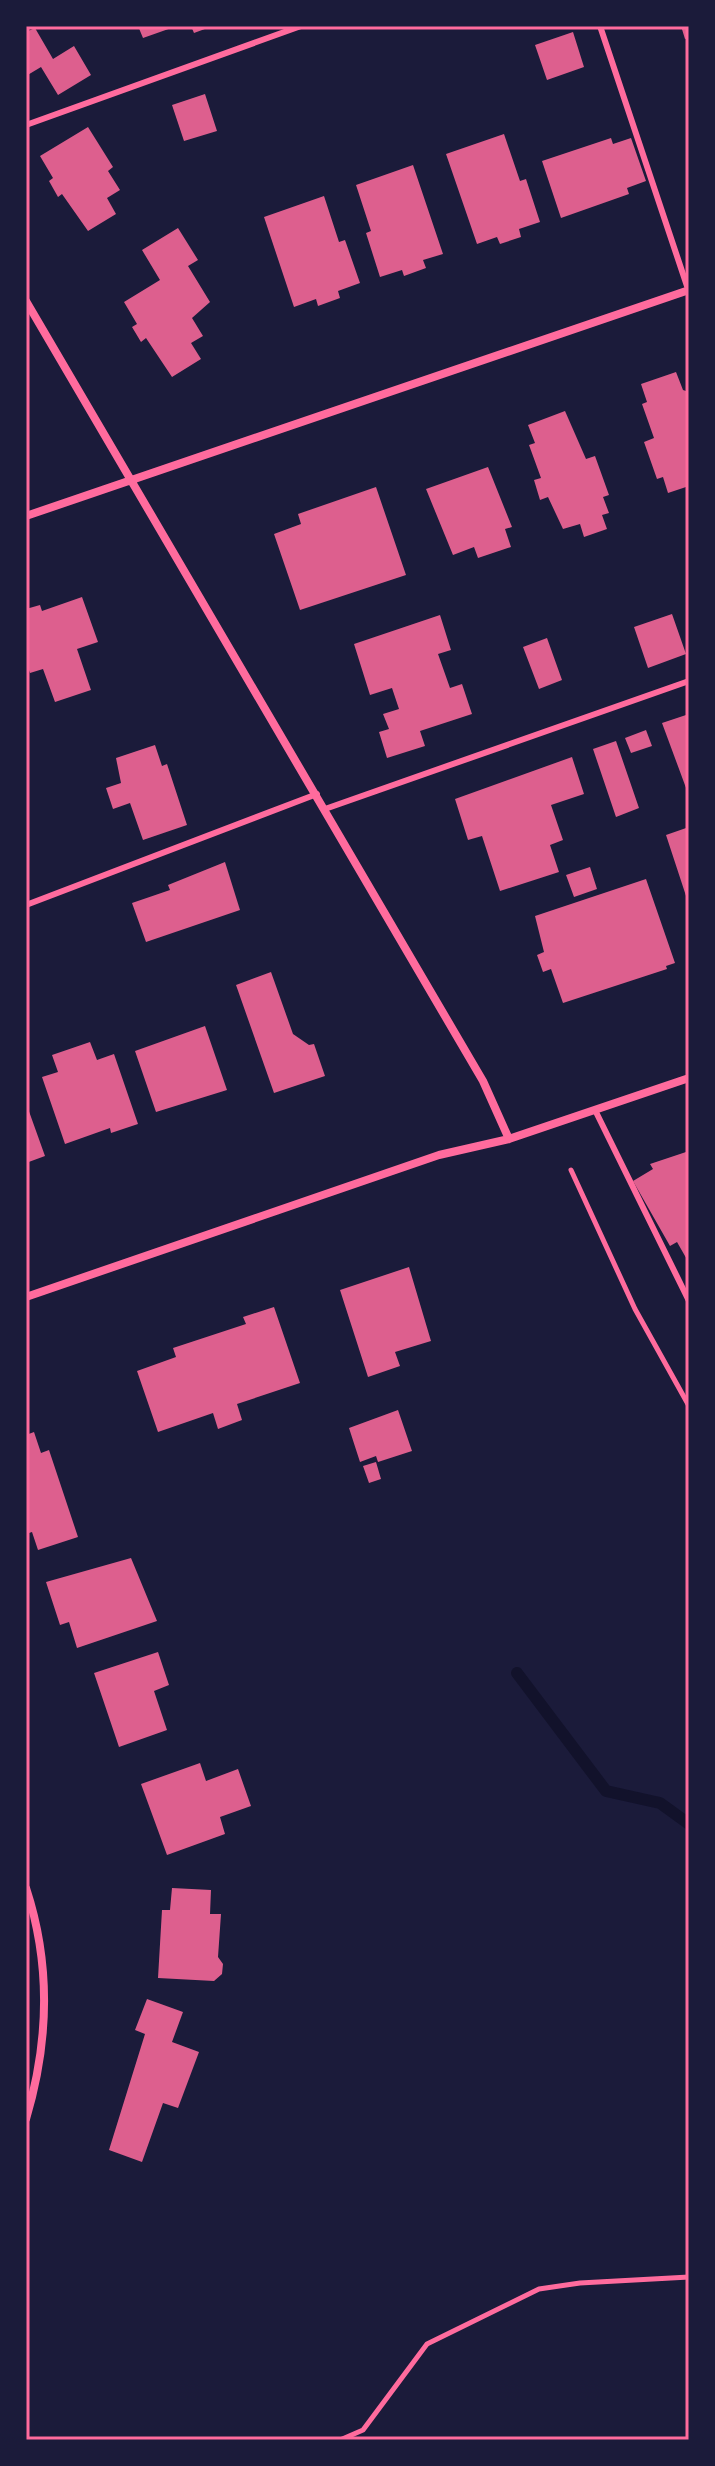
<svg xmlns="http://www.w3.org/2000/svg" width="715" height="2466" font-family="Poppins,sans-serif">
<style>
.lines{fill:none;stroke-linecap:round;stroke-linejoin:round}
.stream{stroke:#12122b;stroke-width:12}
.building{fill:#dd5f8e}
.path{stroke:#ff6b9d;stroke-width:5}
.service{stroke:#ff6b9d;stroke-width:6}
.minor{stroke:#ff6b9d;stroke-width:8}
.neatline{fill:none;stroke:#ff6b9d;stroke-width:3}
</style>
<rect width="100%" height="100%" fill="#1b1b3a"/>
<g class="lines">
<path class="stream" d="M 517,1673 L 606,1791 L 660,1803 L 689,1824"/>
</g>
<path class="building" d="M 138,26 L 177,26 L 143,38 Z
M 191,26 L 213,26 L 194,33 Z
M 681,26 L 689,26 L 689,38 L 685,39 Z
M 35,28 L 53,59 L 74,46 L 91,75 L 58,95 L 41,67 L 26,76 L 26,32 Z
M 573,32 L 584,67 L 547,80 L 535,45 Z
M 205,94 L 217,131 L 184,141 L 172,105 Z
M 88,127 L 113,167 L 108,171 L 120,190 L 107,198 L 116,214 L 88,231 L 62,194 L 58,197 L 49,181 L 53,178 L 40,156 Z
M 504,134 L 520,181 L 526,179 L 540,222 L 519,229 L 521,237 L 500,244 L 497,237 L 477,244 L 446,154 Z
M 611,138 L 613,144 L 631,138 L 646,181 L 627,188 L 629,194 L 561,218 L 542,161 Z
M 413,165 L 443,254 L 423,260 L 426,268 L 404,276 L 402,270 L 380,277 L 366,233 L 371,231 L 356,185 Z
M 324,196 L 339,242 L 345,240 L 360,283 L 338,291 L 340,298 L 318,306 L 316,299 L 294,307 L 264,217 Z
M 178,228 L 198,260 L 188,266 L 210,302 L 192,318 L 203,336 L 191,343 L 201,359 L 172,377 L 146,338 L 141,342 L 132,327 L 137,324 L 124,302 L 160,280 L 142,250 Z
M 676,372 L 683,390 L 689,392 L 689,486 L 668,493 L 663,477 L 657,479 L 644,442 L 654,438 L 642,404 L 647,402 L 641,384 Z
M 565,411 L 586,459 L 595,456 L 609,495 L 603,497 L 609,513 L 602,515 L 607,529 L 584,537 L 580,524 L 563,529 L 548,497 L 540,500 L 534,480 L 541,478 L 529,445 L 535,443 L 528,425 Z
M 488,467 L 512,527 L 505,529 L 511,547 L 478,558 L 474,547 L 453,555 L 426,489 Z
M 376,487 L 406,575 L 300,610 L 274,534 L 301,524 L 298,514 Z
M 82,597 L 98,642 L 77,649 L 91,690 L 55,702 L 43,669 L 30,673 L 26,661 L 26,609 L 40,605 L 42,611 Z
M 672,614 L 686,654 L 648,668 L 634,627 Z
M 440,615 L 451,650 L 438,654 L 450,688 L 462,684 L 472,714 L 420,731 L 425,746 L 387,758 L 379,732 L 389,729 L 383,714 L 399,709 L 392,688 L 370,695 L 354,644 Z
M 547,638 L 562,680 L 539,689 L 523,647 Z
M 689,714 L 689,796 L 662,723 Z
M 646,730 L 652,746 L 631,753 L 625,738 Z
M 616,741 L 639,808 L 616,817 L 593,749 Z
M 155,745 L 162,766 L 167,764 L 187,825 L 143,840 L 130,803 L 113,809 L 106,788 L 121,783 L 116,758 Z
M 572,757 L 584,794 L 551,805 L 563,840 L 550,845 L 559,872 L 500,891 L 482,836 L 468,840 L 455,799 Z
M 689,827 L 689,902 L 688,902 L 666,835 Z
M 225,862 L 240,910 L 146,942 L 132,903 L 170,890 L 168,885 Z
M 590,867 L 597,889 L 574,897 L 566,875 Z
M 646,879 L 675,963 L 666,966 L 667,969 L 563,1003 L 551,969 L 543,972 L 537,955 L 544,952 L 535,916 Z
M 271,972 L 293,1034 L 309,1045 L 314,1044 L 325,1076 L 274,1093 L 236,985 Z
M 205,1026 L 227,1090 L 156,1112 L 135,1051 Z
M 90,1042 L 97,1060 L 114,1054 L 138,1124 L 111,1133 L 110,1128 L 65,1144 L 42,1077 L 58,1072 L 52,1055 Z
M 26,1103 L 45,1156 L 26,1163 Z
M 689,1151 L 689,1263 L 677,1242 L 670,1246 L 633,1181 L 653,1169 L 650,1164 Z
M 409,1267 L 431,1341 L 395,1352 L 400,1366 L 368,1377 L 340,1290 Z
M 274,1307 L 300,1383 L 237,1404 L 242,1420 L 218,1429 L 213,1413 L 158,1432 L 137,1371 L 176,1357 L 173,1348 L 246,1324 L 243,1317 Z
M 398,1410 L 412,1451 L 378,1462 L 376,1456 L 360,1462 L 349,1428 Z
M 34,1432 L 41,1453 L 49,1450 L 78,1537 L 38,1550 L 32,1532 L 26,1534 L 26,1435 Z
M 376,1462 L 381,1479 L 369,1483 L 363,1466 Z
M 131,1558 L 157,1621 L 77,1648 L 69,1622 L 60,1625 L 46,1582 Z
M 158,1652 L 169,1685 L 154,1691 L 167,1730 L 119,1747 L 94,1673 Z
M 200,1763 L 206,1781 L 238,1769 L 251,1806 L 220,1817 L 225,1834 L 167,1855 L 141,1784 Z
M 172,1888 L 211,1890 L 210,1914 L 221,1914 L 218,1957 L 223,1964 L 222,1974 L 214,1981 L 158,1978 L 162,1910 L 170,1910 Z
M 147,1999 L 183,2012 L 172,2042 L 199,2052 L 178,2108 L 163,2103 L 142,2162 L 109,2150 L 145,2034 L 135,2030 Z"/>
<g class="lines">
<path class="path" d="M 571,1170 L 635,1309 L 689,1406
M 340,2440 L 363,2430 L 427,2344 L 539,2289 L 580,2283 L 689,2277"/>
<path class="service" d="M 600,26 L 689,292
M 26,125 L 301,26
M 325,809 L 689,681
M 26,905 L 317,794
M 595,1110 L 689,1301"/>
<path class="minor" d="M 26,301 L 483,1081 L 509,1139
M 26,516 L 689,290
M 26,1297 L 439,1155 L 509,1139 L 689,1078
M 26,1888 C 51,1964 49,2042 26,2119"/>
</g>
<rect width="715" height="2466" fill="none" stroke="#1b1b3a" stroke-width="56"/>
<rect x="28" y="28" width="659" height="2410" class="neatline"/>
</svg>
